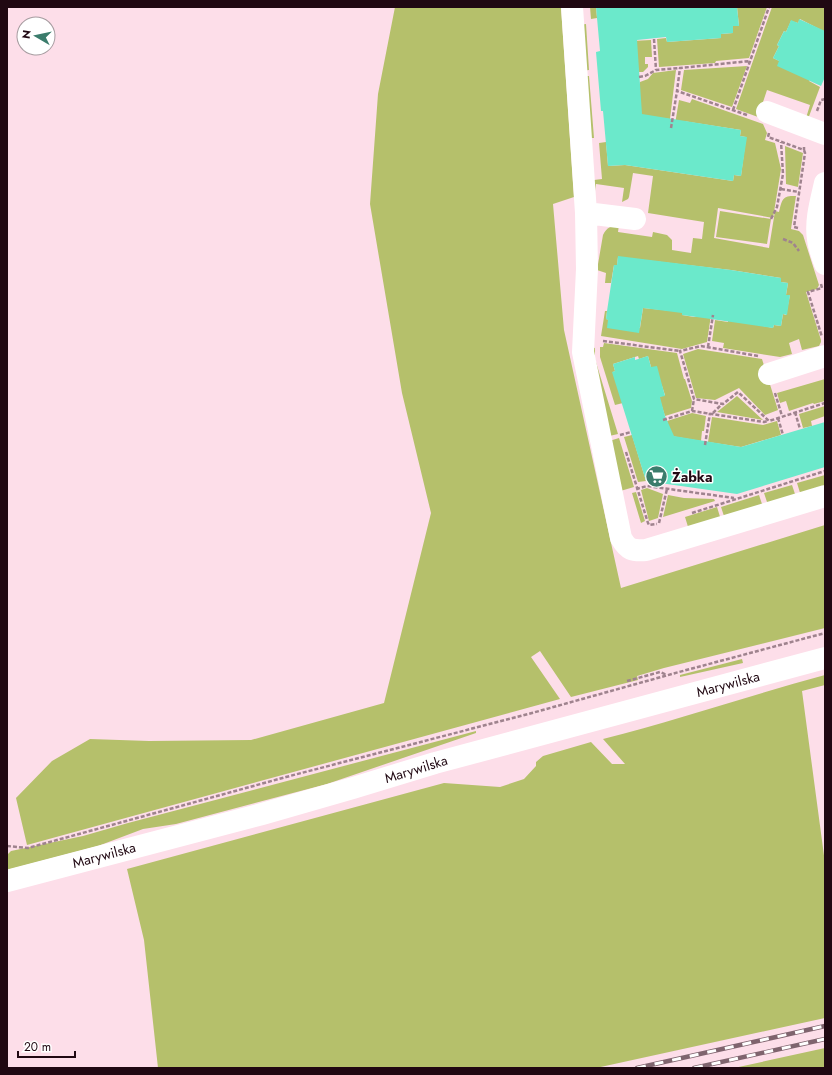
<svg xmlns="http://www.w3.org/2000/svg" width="832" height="1075" font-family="Jost,sans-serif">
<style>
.green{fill:#b5c06b}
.building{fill:#6be9cb}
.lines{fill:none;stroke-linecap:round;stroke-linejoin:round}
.path{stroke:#9f838e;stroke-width:2.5;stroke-dasharray:4 2;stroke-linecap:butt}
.minor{stroke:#fff;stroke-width:22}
.rail-casing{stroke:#7f646e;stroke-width:4.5}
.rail{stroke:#fff;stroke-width:3;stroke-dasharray:9;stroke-linecap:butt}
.labels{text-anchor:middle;stroke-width:3;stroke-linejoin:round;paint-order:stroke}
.poi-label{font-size:14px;font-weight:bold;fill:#200812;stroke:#fff;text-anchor:start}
.street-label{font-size:14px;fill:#200812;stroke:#fff}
</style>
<rect width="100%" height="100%" fill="#fddee9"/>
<path class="green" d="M 395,7 L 561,7 L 574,197 L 553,204 L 564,330 L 621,588 L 825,525 L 825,628 L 664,668 L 637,676 L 638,680 L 571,697 L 540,651 L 531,657 L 560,699 L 27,845 L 16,798 L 52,761 L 90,739 L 149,741 L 251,740 L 384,703 L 431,513 L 402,393 L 370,204 L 378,94 Z
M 590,7 L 596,7 L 597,18 L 591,19 Z
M 737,7 L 767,7 L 749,58 L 716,61 L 715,63 L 659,67 L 657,39 L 666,38 L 667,42 L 721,38 L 721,34 L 733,33 L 733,26 L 739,26 Z
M 772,7 L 822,7 L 825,8 L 825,35 L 823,31 L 800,19 L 798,23 L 791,21 L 786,32 L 784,31 L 777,45 L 779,46 L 773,58 L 811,76 L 809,81 L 820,87 L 808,119 L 806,118 L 810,105 L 767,90 L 758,117 L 736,109 Z
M 586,24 L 589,70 L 582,71 L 579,25 Z
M 651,40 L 652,57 L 645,57 L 645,64 L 648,64 L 648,67 L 643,72 L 639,72 L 632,41 Z
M 747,66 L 732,107 L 681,90 L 684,70 Z
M 676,70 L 670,119 L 638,116 L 640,82 L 648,79 L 653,73 Z
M 583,76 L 589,76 L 594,138 L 587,138 Z
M 692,99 L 763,124 L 767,133 L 765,140 L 775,143 L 781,169 L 773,218 L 718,208 L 714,238 L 769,248 L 775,211 L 779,212 C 782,200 782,195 796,196 L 791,229 L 799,231 L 803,235 L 819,285 L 817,289 L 806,292 L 821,340 L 821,342 L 819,346 L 802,350 L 799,339 L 789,343 L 792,354 L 780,357 L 723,348 L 724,343 L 712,341 L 715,320 L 728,322 L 728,319 L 773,328 L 774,325 L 781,326 L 783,314 L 786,315 L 790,295 L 786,295 L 788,283 L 781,282 L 781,278 L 731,270 L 618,257 L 617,265 L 614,265 L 611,283 L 605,283 L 606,273 L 597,270 L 603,235 C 607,227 611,226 619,225 L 618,232 L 652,237 L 653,232 L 667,235 L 672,240 L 672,250 L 691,253 L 693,238 L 702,239 L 704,222 L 648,213 L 653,176 L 633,173 L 629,197 L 628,199 L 622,202 L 624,188 L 596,184 L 594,198 L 594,180 L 602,179 L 599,143 L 606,142 L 608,166 L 625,165 L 733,181 L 734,175 L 741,176 L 746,137 L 740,136 L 741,130 L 683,121 L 675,124 L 679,100 L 690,103 Z
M 785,146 L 803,153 L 798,187 L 786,184 Z
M 720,211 L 771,219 L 767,244 L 716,237 Z
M 643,308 L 683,312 L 682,315 L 694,317 L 711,315 L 707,342 L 682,349 L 601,336 L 605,311 L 607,311 L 606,319 L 640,328 Z
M 604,343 L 677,353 L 684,379 L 685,379 L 692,401 L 691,408 L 665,416 L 659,397 L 665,395 L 662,386 L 651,367 L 648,356 L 639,359 L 638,356 L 613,364 L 615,371 L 613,372 L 623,403 L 615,405 L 600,357 L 600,347 L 603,347 Z
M 586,346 L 595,348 L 595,359 L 618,434 L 605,437 Z
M 698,349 L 762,359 L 778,410 L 765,415 L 739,388 L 715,400 L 696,398 L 683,354 Z
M 825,379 L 825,401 L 814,404 L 813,403 L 789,411 L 786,401 L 780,403 L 777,393 Z
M 737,396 L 763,420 L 717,412 Z
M 825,406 L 825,416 L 811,421 L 812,426 L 803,428 L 799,414 Z
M 692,413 L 706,416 L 704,431 L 702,431 L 701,441 L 671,436 L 667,421 Z
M 712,417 L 763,425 L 777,421 L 781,435 L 741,447 L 708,442 Z
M 632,435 L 646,481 L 638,482 L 624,437 Z
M 619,438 L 634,487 L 617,492 L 606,442 Z
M 825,475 L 825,488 L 801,496 L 797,483 Z
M 792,485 L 796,497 L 768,505 L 764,493 Z
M 647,488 L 663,494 L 658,518 L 649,521 L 641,490 Z
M 636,492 L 645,521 L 641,523 L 632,493 Z
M 668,495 L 684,498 L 714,499 L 715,501 L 663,517 Z
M 759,495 L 763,507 L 725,519 L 721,507 Z
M 717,507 L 721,520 L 689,530 L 685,517 Z
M 742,659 L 743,663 L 680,677 L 680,675 Z
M 825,675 L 825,685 L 802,691 L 825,863 L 825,1018 L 596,1068 L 158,1068 L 144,940 L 127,869 L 444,783 L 500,787 L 524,779 L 536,766 L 536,762 L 543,756 L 591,742 L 612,764 L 625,764 L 603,739 C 678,720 751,695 825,675 Z
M 476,731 L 476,733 L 327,784 L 176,824 L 143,829 L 98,846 L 7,870 L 7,855 L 11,851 L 83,836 L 128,823 Z
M 825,1048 L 825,1068 L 734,1068 Z"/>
<path class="building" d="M 596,7 L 737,7 L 739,26 L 733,26 L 733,33 L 721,34 L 721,38 L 667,42 L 666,37 L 637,40 L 642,114 L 741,130 L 740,136 L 747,137 L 741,176 L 734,175 L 733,181 L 625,165 L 608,166 L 603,111 L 601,111 L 596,52 L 600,51 Z
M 799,19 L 825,31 L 825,77 L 821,86 L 777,66 L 779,61 L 773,58 L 779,46 L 777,45 L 784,31 L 786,32 L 791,20 L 798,23 Z
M 618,256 L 731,270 L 781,278 L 781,282 L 788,283 L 786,295 L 790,295 L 787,315 L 783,314 L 781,326 L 774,325 L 773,328 L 718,320 L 682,315 L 682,313 L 643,308 L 639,333 L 607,328 L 608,320 L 606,319 L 607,311 L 614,265 L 617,265 Z
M 648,356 L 651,367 L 657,366 L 665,396 L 660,397 L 665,416 L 674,436 L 741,447 L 825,422 L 825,467 L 737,494 L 646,481 L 612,372 L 615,371 L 613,364 L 635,357 L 635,360 Z"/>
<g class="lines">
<path class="path" d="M 654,39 L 656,70
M 639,77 L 645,76 L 656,70 L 680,68
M 733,110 L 769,7
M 817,111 L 821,100 L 825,99
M 747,115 L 677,91 L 680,68 L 750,61
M 671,128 L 677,91
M 769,133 L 768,137 L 804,150 L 804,147
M 781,189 L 799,192
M 771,219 L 777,207 L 783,174 L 781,142
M 798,228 L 794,227 L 805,153 L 804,150
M 783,239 L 793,243 L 799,251
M 821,284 L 822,288 L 808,292 L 822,337
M 603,341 L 680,351
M 708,347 L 713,315
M 758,356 L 701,346 L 680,351 L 694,399 L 723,404 L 738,392 L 769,421 L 825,403
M 775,393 L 782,416
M 692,411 L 694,399
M 795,412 L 800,429
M 713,413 L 722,404
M 778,418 L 783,435
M 663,420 L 692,411 L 764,422 L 768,421
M 620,435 L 631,432
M 705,445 L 710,413
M 626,452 L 648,523 L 649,525 L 657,524
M 636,489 L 647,486 L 734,498
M 692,513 L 825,471
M 659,523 L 667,489
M 627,681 L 660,672 L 667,675
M 7,846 L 28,848 L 286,777 L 532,713 L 679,672 L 825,633"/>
<path class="minor" d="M 572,7 L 586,213 L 587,269 L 583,352 L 621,538 C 628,550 632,551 646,550 L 825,496
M 767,112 L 825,134
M 825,183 C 821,201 815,221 818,239 C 819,248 822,256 825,264
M 586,213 L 635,219
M 769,374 L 825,356
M 7,881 L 262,814 L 353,788 L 435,763 L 825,658"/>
<defs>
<path id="rail" d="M 637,1068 L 825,1026
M 694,1068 L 825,1039"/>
</defs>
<use href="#rail" class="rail-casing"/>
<use href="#rail" class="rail"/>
</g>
<defs>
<symbol id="supermarket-disc" viewBox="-11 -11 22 22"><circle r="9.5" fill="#3b7c6c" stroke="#fff"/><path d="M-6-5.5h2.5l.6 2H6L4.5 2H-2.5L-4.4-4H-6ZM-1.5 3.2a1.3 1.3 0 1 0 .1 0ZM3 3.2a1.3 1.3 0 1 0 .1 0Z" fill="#fff"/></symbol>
</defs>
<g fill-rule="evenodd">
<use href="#supermarket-disc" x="644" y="464" width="25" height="25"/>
</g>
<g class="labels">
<g class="poi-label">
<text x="672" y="482">Żabka</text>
</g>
<g class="street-label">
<text transform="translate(728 684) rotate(-15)" y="5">Marywilska</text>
<text transform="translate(416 769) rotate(-17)" y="5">Marywilska</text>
<text transform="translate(104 855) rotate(-15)" y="5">Marywilska</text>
</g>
</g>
<rect width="832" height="1075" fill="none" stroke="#200812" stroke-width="16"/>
<g transform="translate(36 36) rotate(279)"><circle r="19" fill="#ffffff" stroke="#a69ca0"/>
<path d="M0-3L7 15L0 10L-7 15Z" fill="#3b7c6c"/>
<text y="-6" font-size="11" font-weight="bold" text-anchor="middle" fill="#200812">N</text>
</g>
<path d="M18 1051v6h57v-6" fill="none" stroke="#200812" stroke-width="2"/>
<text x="24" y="1051" font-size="12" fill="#200812" stroke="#ffffff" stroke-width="3" paint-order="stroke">20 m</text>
</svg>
